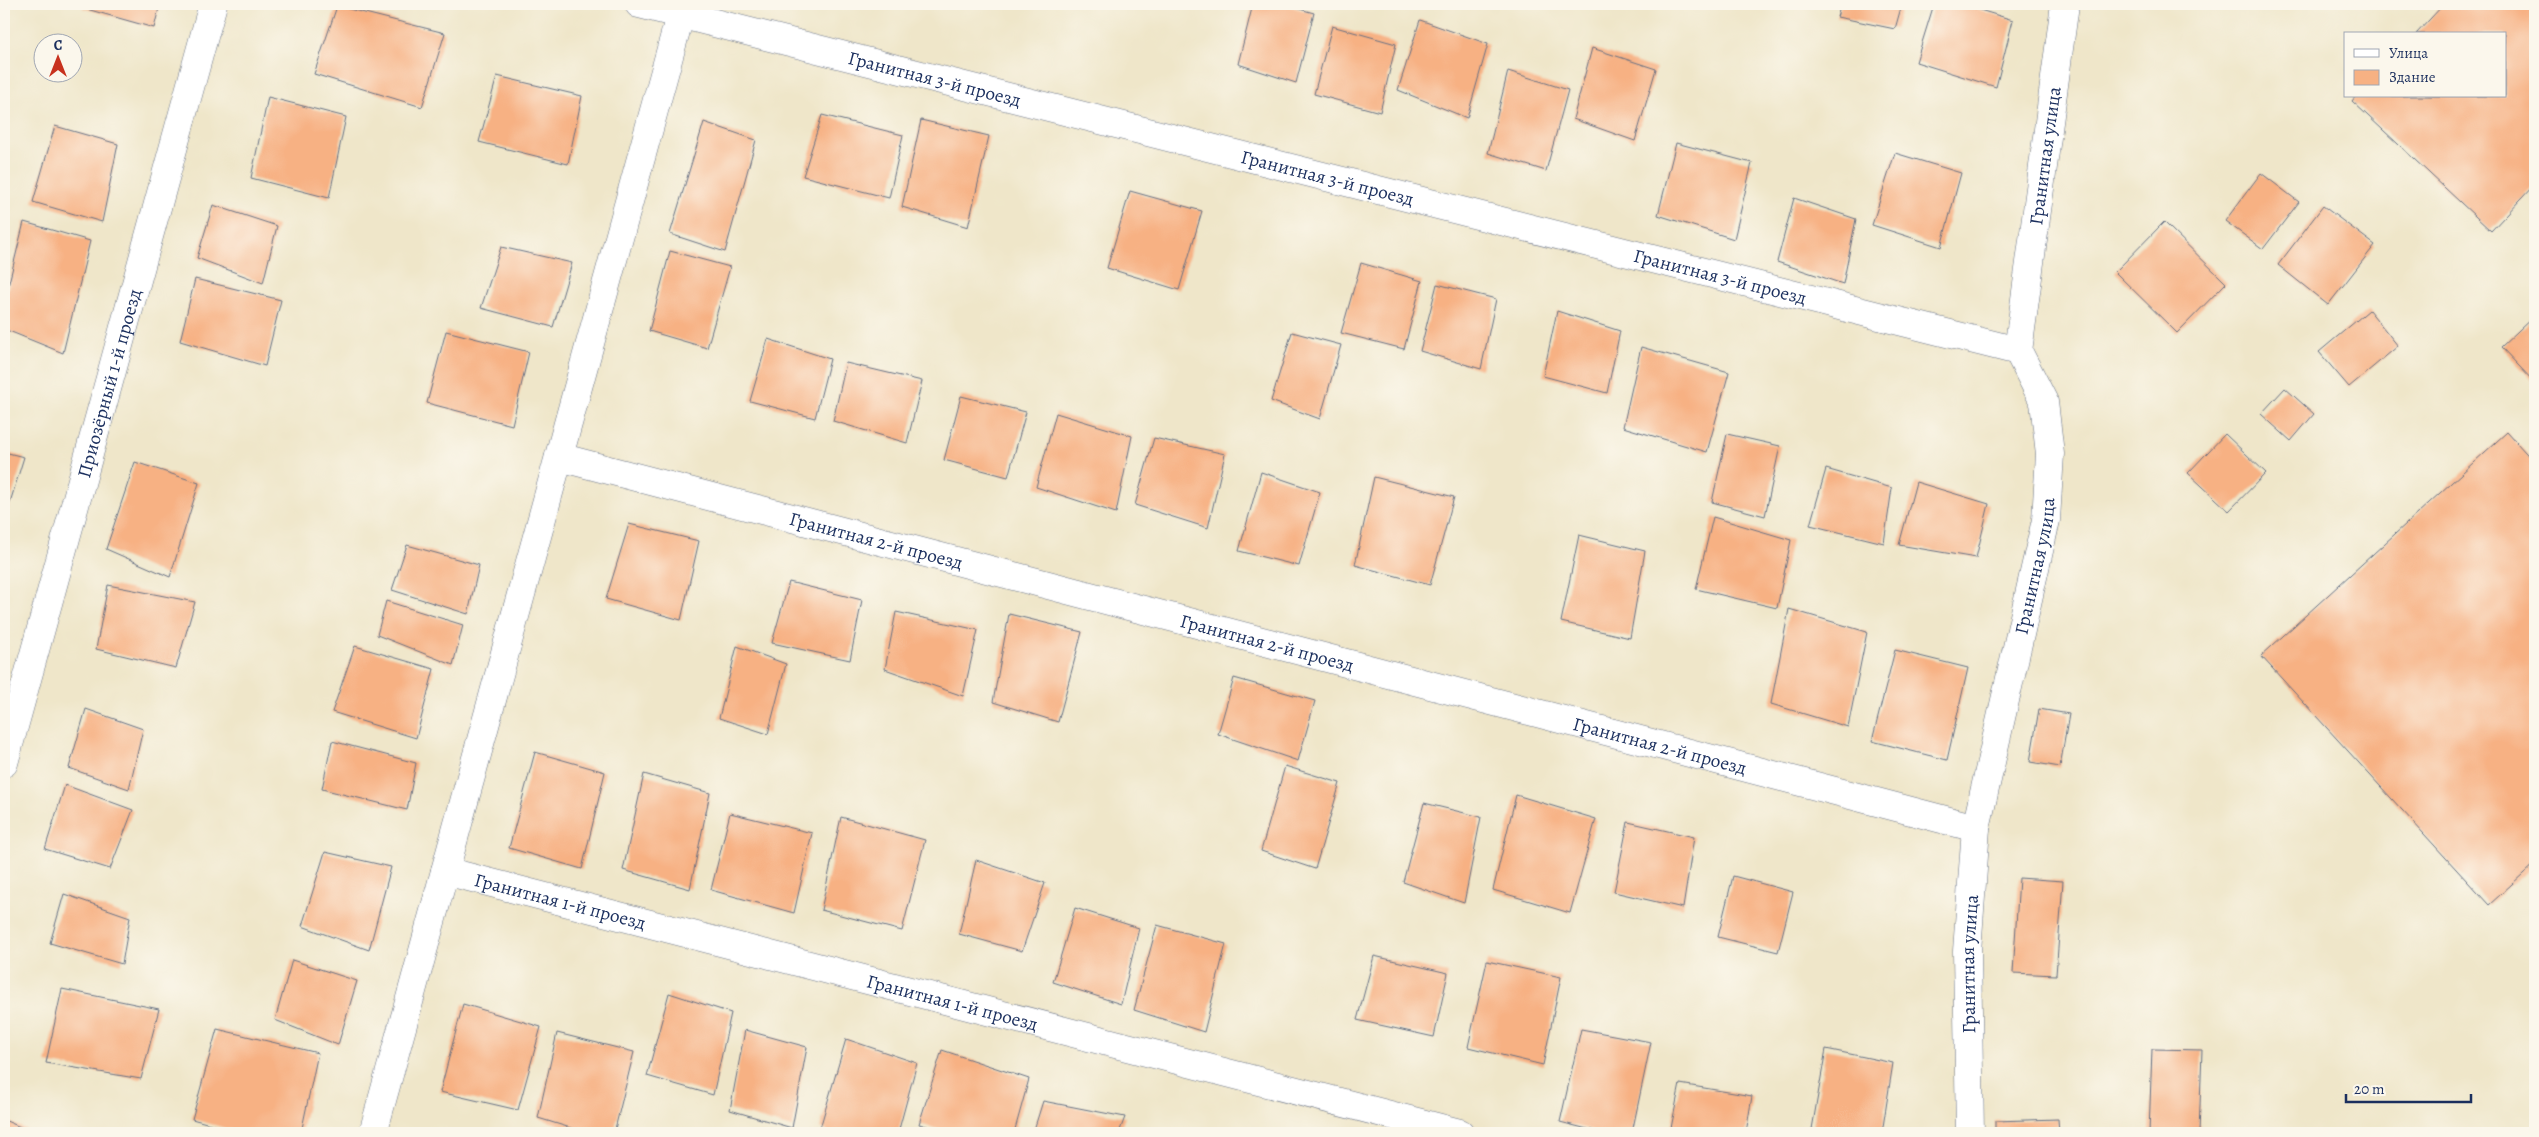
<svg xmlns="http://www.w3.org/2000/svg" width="2539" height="1137" font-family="Alegreya,serif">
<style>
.building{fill:#f7b183}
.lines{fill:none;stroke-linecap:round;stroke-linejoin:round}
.minor-casing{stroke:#656f83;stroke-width:29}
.minor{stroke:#fff;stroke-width:28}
.labels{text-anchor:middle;stroke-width:4.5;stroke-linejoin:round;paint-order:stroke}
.street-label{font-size:19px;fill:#1b2f5e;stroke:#fbf7ec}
</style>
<rect width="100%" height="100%" fill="#fbf7ec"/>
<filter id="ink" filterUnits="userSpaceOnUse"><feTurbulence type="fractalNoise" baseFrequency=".02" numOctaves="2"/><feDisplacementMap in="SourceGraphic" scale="10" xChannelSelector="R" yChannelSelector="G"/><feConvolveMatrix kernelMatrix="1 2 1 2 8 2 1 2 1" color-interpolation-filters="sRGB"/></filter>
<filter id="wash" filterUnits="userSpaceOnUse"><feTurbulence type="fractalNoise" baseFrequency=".0096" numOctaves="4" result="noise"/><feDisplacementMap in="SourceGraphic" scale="20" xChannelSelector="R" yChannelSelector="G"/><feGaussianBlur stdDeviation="1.12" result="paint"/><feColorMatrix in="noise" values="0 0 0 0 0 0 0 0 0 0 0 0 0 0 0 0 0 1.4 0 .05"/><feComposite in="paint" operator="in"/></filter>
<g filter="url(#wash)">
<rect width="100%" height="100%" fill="#efe6c9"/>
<g id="blocks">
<path class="building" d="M 84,4 L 160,4 L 154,28 L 83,8 Z
M 1253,4 L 1282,4 L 1314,13 L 1296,83 L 1238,64 Z
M 1841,4 L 1902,4 L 1895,29 L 1837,17 Z
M 1934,4 L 1960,4 L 2013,20 L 1996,87 L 1916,62 Z
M 2444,4 L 2535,4 L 2535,184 L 2491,231 L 2352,101 L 2356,96 L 2505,96 L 2505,34 L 2416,34 Z
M 337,6 L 445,33 L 422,107 L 314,74 Z
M 1420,20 L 1488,44 L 1467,118 L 1398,90 Z
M 1332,26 L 1396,44 L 1380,112 L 1314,94 Z
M 1592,48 L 1656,69 L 1635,141 L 1573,119 Z
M 1508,71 L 1568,90 L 1546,171 L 1488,153 Z
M 497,76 L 582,96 L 568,164 L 479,142 Z
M 268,97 L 346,117 L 329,198 L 251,178 Z
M 822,115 L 903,135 L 889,198 L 803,176 Z
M 921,120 L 989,136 L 968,227 L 902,207 Z
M 704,122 L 756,140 L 725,252 L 670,234 Z
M 55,126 L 118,144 L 102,222 L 33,202 Z
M 1676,143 L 1752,163 L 1734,239 L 1658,215 Z
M 1895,153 L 1961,173 L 1941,247 L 1872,225 Z
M 2261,173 L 2299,202 L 2263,249 L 2225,221 Z
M 1130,191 L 1202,211 L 1179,290 L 1107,268 Z
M 1794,198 L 1856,219 L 1843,284 L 1777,262 Z
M 213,205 L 277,226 L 263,283 L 197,258 Z
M 2323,206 L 2375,245 L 2328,305 L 2278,265 Z
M 24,222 L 90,241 L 63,353 L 4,329 L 4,303 Z
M 2164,222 L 2226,283 L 2177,333 L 2115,272 Z
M 501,247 L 572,263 L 553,327 L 481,308 Z
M 670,251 L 730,267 L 707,348 L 649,331 Z
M 1361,263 L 1422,281 L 1404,349 L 1341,333 Z
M 195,279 L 281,300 L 265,366 L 180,341 Z
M 1437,284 L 1496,299 L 1481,369 L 1420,351 Z
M 2369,310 L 2398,346 L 2349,387 L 2319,352 Z
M 1557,311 L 1620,331 L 1607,393 L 1543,376 Z
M 2535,315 L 2535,383 L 2501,347 Z
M 446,331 L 529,352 L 512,425 L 427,403 Z
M 1292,332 L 1341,345 L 1320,419 L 1271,401 Z
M 768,339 L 830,359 L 815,418 L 750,401 Z
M 1641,347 L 1729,372 L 1707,452 L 1623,427 Z
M 846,363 L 922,381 L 907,443 L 833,421 Z
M 2285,388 L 2314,414 L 2291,441 L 2261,414 Z
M 961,396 L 1026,412 L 1008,477 L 944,460 Z
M 1056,413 L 1132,436 L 1116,513 L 1036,487 Z
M 2507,432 L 2535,463 L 2535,863 L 2489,905 L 2261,656 Z
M 1727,434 L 1780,446 L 1765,516 L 1712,502 Z
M 2225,434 L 2266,473 L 2229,511 L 2188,473 Z
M 1154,438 L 1225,454 L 1208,528 L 1135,505 Z
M 4,452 L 24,457 L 4,522 Z
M 135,462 L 199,483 L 170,577 L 106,549 Z
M 1826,469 L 1892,488 L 1884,543 L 1810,525 Z
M 1261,472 L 1320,492 L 1299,566 L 1239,551 Z
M 1374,477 L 1454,497 L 1430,585 L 1355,565 Z
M 1916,482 L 1989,504 L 1976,558 L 1899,545 Z
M 1713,517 L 1791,540 L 1777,608 L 1696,589 Z
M 629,524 L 699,541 L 681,620 L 606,599 Z
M 1579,535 L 1645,551 L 1630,638 L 1561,622 Z
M 407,545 L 479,565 L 468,614 L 392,590 Z
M 789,582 L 862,600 L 850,660 L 772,643 Z
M 108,585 L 195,602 L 176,668 L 96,649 Z
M 386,601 L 463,625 L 453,665 L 377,635 Z
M 1789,609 L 1867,632 L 1848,727 L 1771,704 Z
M 896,612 L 978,630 L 963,696 L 885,669 Z
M 1009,614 L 1082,632 L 1058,722 L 993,702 Z
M 355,646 L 434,669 L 416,738 L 332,712 Z
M 737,646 L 786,664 L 768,734 L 719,718 Z
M 1895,650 L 1968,668 L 1947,760 L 1872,741 Z
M 1234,678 L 1315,701 L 1298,761 L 1218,734 Z
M 86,709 L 143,729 L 129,789 L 69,768 Z
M 2039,709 L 2069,714 L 2060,767 L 2030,762 Z
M 332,741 L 416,763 L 407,810 L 322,789 Z
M 535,752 L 605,772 L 582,869 L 509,848 Z
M 1285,766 L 1340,783 L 1315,869 L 1261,851 Z
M 644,774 L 710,793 L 690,889 L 623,870 Z
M 65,785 L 133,810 L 110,869 L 45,849 Z
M 1516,795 L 1596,819 L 1570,913 L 1493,890 Z
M 1424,803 L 1481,817 L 1464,903 L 1403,882 Z
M 730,813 L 812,833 L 794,913 L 711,890 Z
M 841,817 L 925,840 L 902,931 L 821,910 Z
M 1628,822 L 1694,837 L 1683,908 L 1614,892 Z
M 325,852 L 391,867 L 369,950 L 302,926 Z
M 976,860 L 1045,883 L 1022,951 L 959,934 Z
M 1733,876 L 1793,892 L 1778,952 L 1718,937 Z
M 2019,878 L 2063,881 L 2056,975 L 2013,973 Z
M 64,894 L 130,917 L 122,964 L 50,943 Z
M 1075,908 L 1139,928 L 1121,1004 L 1053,982 Z
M 1157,925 L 1226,944 L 1204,1032 L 1134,1010 Z
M 1374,956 L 1448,973 L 1434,1037 L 1357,1020 Z
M 292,960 L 357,981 L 338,1045 L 275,1020 Z
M 1487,961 L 1561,977 L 1543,1065 L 1468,1047 Z
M 62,989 L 159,1009 L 141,1079 L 46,1063 Z
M 669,993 L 731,1013 L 713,1095 L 647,1076 Z
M 463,1004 L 541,1027 L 518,1110 L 440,1092 Z
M 217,1029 L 318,1053 L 301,1133 L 243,1133 L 192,1119 Z
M 1581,1029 L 1651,1042 L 1632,1133 L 1603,1133 L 1560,1122 Z
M 745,1030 L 807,1047 L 792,1128 L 730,1110 Z
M 557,1033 L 634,1052 L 614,1133 L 587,1133 L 538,1118 Z
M 846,1039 L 917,1063 L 898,1133 L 832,1133 L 820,1128 Z
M 1826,1049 L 1893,1063 L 1882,1133 L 1831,1133 L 1812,1129 Z
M 2152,1049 L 2202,1050 L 2199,1133 L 2149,1133 Z
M 942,1050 L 1029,1079 L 1014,1133 L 952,1133 L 919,1124 Z
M 1680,1084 L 1752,1096 L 1746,1133 L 1670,1133 Z
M 1043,1101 L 1125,1117 L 1119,1133 L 1033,1133 Z
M 2058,1119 L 2059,1133 L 1995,1133 L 1995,1121 Z
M 4,1120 L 34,1133 L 4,1133 Z"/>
</g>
</g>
<g filter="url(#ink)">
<use href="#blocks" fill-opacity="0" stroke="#656f83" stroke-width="1"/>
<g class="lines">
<defs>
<g id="minor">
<path id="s1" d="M 639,4 L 2018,351"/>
<path id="s2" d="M 559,457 L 1976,828"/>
<path id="s3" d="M 4,763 L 213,4"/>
<path id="s4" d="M 445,871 L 1460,1133"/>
<path d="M 373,1133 L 680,16"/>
<path id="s5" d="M 1970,1133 L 1967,951 L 1976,828 L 2046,520 L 2050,454 L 2044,402 L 2018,351 L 2065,4"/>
</g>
</defs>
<use href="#minor" class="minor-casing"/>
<use href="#minor" class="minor"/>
</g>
</g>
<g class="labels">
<g class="street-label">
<text dy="7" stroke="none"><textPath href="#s1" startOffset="305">Гранитная 3-й проезд</textPath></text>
<text dy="7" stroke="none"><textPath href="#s5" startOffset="994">Гранитная улица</textPath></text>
<text dy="7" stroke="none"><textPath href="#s1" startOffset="710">Гранитная 3-й проезд</textPath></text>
<text dy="7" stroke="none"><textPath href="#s1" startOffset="1115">Гранитная 3-й проезд</textPath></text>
<text dy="7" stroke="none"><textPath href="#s3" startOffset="394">Приозёрный 1-й проезд</textPath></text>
<text dy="7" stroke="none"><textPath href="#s2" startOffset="328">Гранитная 2-й проезд</textPath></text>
<text dy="7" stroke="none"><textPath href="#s5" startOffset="574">Гранитная улица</textPath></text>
<text dy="7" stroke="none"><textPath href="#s2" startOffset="732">Гранитная 2-й проезд</textPath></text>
<text dy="7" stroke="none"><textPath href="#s2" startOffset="1138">Гранитная 2-й проезд</textPath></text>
<text dy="7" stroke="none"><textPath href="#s4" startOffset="119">Гранитная 1-й проезд</textPath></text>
<text dy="7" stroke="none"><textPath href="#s5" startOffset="169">Гранитная улица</textPath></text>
<text dy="7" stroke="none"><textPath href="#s4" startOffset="524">Гранитная 1-й проезд</textPath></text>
</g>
</g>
<rect width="2539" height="1137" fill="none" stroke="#fbf7ec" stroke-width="20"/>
<rect x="2344" y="32" width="162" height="65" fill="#fbf7ec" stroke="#a1a7b3"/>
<rect x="2354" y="49" width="25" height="8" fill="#ffffff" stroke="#a1a7b3"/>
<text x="2389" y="58" font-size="15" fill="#1b2f5e">Улица</text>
<rect x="2354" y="70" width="25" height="15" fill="#f7b183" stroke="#a1a7b3"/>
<text x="2389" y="82" font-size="15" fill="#1b2f5e">Здание</text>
<g transform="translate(58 58)"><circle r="24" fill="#fbf7ec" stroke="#a1a7b3"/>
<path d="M0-4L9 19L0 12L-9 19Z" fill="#c8321e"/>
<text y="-8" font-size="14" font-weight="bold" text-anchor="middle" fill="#1b2f5e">С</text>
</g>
<path d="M2346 1094v8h125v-8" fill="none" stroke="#1b2f5e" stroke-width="2.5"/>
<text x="2354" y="1094" font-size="15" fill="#1b2f5e" stroke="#fbf7ec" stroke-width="4" paint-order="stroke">20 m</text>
</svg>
